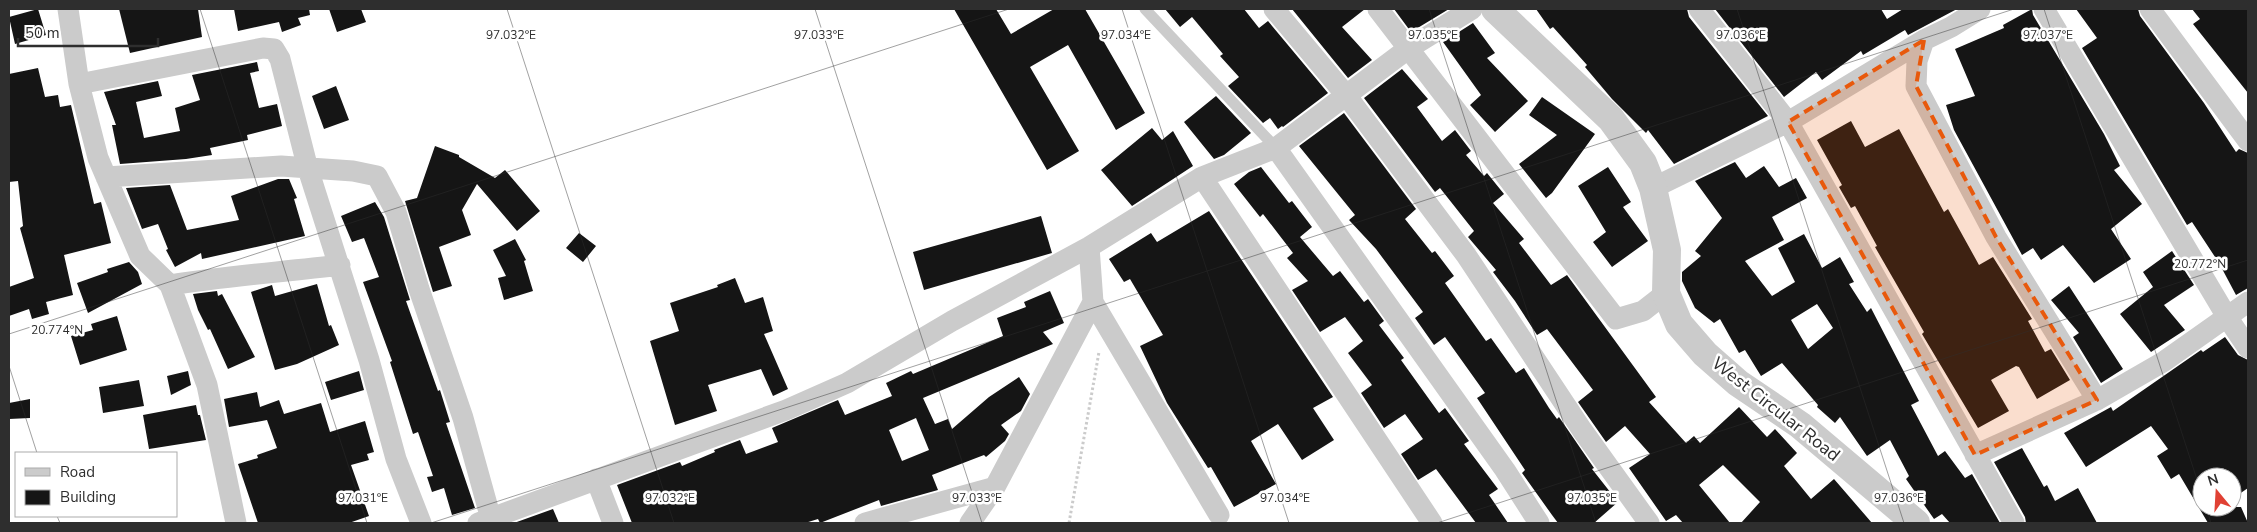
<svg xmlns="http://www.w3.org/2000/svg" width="2257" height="532" font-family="'Nunito Sans',sans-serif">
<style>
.building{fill:#151515;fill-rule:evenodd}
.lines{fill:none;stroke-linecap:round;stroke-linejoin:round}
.path{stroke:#cbcbcb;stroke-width:3;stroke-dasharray:2.5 2.5;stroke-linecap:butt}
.service{stroke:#cbcbcb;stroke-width:11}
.minor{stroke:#cbcbcb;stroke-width:21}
.tertiary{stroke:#cbcbcb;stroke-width:28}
.marked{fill:#e8590c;fill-opacity:0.2;stroke:#e8590c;stroke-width:4;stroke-dasharray:10 6;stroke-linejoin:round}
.ticks{fill:none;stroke:#2e2e2e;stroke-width:1;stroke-opacity:0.45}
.labels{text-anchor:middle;stroke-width:5;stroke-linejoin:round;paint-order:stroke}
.street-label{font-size:18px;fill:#2e2e2e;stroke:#fff}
.ticks-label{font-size:12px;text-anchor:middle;fill:#2e2e2e;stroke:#fff;stroke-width:5;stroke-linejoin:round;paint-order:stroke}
</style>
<rect width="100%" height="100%" fill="#fff"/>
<path class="building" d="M 38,9 L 46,35 L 15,44 L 9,17 Z
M 119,9 L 198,9 L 202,37 L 130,53 Z
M 234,9 L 309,9 L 310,15 L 298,18 L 301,25 L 282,32 L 279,22 L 238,31 Z
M 329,9 L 361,9 L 366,22 L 337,32 Z
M 954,9 L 996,9 L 1011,34 L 1054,9 L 1085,9 L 1145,113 L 1116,130 L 1068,45 L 1030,67 L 1079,151 L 1047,170 Z
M 1165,9 L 1244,9 L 1259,28 L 1268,21 L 1328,93 L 1283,127 L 1282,126 L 1278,129 L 1270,118 L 1263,123 L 1228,86 L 1239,77 L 1220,56 L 1223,54 L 1192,17 L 1180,27 Z
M 1292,9 L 1365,9 L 1342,27 L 1372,60 L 1348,78 Z
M 1394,9 L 1449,9 L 1411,32 Z
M 1536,9 L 1687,9 L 1689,17 L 1768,116 L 1674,164 L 1648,130 L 1646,133 L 1612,99 L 1585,67 L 1587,65 L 1553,27 L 1550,29 Z
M 1715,9 L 1881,9 L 1887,19 L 1903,9 L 1957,9 L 1908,35 L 1905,30 L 1863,55 L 1861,51 L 1822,80 L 1816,72 L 1784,97 Z
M 2032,9 L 2033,15 L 2104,134 L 2120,166 L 2114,170 L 2142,204 L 2111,229 L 2131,259 L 2094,283 L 2063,245 L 2041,260 L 2033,248 L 2022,255 L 1954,130 L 1946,105 L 1975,96 L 1955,49 L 2004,28 L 2003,25 Z
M 2076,9 L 2138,9 L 2140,16 L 2204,103 L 2236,152 L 2239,149 L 2248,153 L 2248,288 L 2236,295 L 2219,263 L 2192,222 L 2187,225 L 2082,48 L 2097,38 Z
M 2192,9 L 2248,9 L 2248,93 L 2193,24 L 2200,19 Z
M 1473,23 L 1495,53 L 1487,58 L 1528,101 L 1495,132 L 1470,105 L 1481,95 L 1443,42 Z
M 257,62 L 259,71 L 250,73 L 259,108 L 277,104 L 282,126 L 247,135 L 248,140 L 210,148 L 212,155 L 186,159 L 120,164 L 112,125 L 116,125 L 104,92 L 158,81 L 162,96 L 136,102 L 144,138 L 180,131 L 175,108 L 200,100 L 192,75 Z
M 38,68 L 45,97 L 58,95 L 60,107 L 71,105 L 94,204 L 101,202 L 111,243 L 64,255 L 73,295 L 46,302 L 49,314 L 32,319 L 29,309 L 9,316 L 9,287 L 34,278 L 20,228 L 23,226 L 18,181 L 9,182 L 9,74 Z
M 1402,69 L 1428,99 L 1417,107 L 1442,141 L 1455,130 L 1471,151 L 1466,155 L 1484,176 L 1487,173 L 1504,194 L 1493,203 L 1524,239 L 1519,243 L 1551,285 L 1567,275 L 1656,397 L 1649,402 L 1686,443 L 1694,436 L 1700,443 L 1739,407 L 1767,437 L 1775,429 L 1797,453 L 1784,466 L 1811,499 L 1834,479 L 1872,523 L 1741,523 L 1760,502 L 1723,465 L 1699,485 L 1730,523 L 1683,523 L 1676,515 L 1666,521 L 1629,468 L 1650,454 L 1625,426 L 1606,442 L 1578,402 L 1593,390 L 1547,329 L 1537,335 L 1515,301 L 1493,272 L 1496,270 L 1468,237 L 1474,231 L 1440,188 L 1435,192 L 1364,98 Z
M 336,86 L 349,120 L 324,129 L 312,96 Z
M 1216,96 L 1251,133 L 1224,155 L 1214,159 L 1184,122 Z
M 1542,97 L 1595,134 L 1552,193 L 1546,198 L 1519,164 L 1557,135 L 1529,115 Z
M 1344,113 L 1416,209 L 1405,219 L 1432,253 L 1435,251 L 1454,276 L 1445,283 L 1486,341 L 1491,338 L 1516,373 L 1524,368 L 1549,408 L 1557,419 L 1559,417 L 1594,468 L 1592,469 L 1618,502 L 1594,523 L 1558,523 L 1552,515 L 1522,473 L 1525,470 L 1477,398 L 1485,393 L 1445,337 L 1434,345 L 1415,318 L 1423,312 L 1376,249 L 1349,220 L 1355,215 L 1299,146 Z
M 1851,121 L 1865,147 L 1899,129 L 1944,212 L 1948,209 L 1979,265 L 1993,257 L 2032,319 L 2028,321 L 2045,352 L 2051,349 L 2070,380 L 2037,399 L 2019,367 L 2016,366 L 1991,380 L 2009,411 L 1978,428 L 1922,334 L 1924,332 L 1875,247 L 1877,246 L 1855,206 L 1851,208 L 1839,187 L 1842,185 L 1817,140 Z
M 1152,128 L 1162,140 L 1173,131 L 1193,166 L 1132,206 L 1101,170 Z
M 435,146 L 459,155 L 459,157 L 495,178 L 505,170 L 540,211 L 517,231 L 477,184 L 462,210 L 471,235 L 439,247 L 452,286 L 433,292 L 405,201 L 417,198 Z
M 1735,162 L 1746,178 L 1764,166 L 1779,187 L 1796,178 L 1807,198 L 1772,217 L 1784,240 L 1745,261 L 1772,296 L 1795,282 L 1778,248 L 1804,234 L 1822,268 L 1840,257 L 1854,282 L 1849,284 L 1867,312 L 1871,308 L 1919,401 L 1911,405 L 1938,456 L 1945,451 L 1965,478 L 1972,474 L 2000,523 L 1950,523 L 1942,514 L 1934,519 L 1906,479 L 1909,476 L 1890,440 L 1867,456 L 1840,417 L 1835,423 L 1817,407 L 1818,405 L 1782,363 L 1761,376 L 1745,350 L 1739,353 L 1720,319 L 1714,323 L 1695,308 L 1682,281 L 1682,272 L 1701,256 L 1695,251 L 1722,218 L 1695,181 ZM 1817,304 L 1833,328 L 1808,349 L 1791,320 Z
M 1261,167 L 1289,203 L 1292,201 L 1312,227 L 1300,237 L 1333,276 L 1340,271 L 1364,302 L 1368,299 L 1384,321 L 1379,325 L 1404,358 L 1401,360 L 1439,413 L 1445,408 L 1469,441 L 1464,444 L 1498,489 L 1489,495 L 1508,523 L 1476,523 L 1436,469 L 1418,480 L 1401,454 L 1423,439 L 1405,414 L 1384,428 L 1361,393 L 1372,385 L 1348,353 L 1363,341 L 1345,317 L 1320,332 L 1292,290 L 1308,281 L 1287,258 L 1293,253 L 1263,214 L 1260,217 L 1234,184 L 1249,172 Z
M 1608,167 L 1631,202 L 1623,207 L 1648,241 L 1612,267 L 1593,242 L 1606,232 L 1578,186 Z
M 278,179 L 289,179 L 297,198 L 294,199 L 305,236 L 202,259 L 201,253 L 175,267 L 166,250 L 168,249 L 158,224 L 142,229 L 126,188 L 170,185 L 187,230 L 239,220 L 231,196 Z
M 375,202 L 384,217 L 410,300 L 406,301 L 438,391 L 440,390 L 450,422 L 446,423 L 475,508 L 452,515 L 444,488 L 432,492 L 427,477 L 433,476 L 418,432 L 413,434 L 390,362 L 392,361 L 363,282 L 379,277 L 364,238 L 352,242 L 341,216 Z
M 1209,211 L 1333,397 L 1313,408 L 1334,440 L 1302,460 L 1278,424 L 1251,441 L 1276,484 L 1234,507 L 1211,467 L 1208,468 L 1167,403 L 1140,346 L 1163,335 L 1130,279 L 1124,282 L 1109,259 L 1151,233 L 1157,242 Z
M 1041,216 L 1052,253 L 924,290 L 913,252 Z
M 579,233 L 596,246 L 583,262 L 566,248 Z
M 515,239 L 526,260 L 524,261 L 533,291 L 504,300 L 498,278 L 506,276 L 493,250 Z
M 2172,251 L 2194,285 L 2164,305 L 2185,330 L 2151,352 L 2120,314 L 2153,287 L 2143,272 Z
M 129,262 L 138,272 L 142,284 L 88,313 L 77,283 L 108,272 L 107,269 Z
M 735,278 L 745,303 L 763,297 L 773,331 L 764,334 L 788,389 L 773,396 L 761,369 L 708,385 L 717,411 L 675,425 L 650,341 L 679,331 L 670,303 L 718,287 L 717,285 Z
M 317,284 L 329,326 L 331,325 L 339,345 L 297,364 L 275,370 L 251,292 L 272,285 L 275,296 Z
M 2069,286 L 2123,369 L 2101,383 L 2073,337 L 2079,333 L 2051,300 Z
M 217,291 L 218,296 L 222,294 L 255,357 L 228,369 L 210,329 L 208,330 L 198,310 L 193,294 Z
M 1050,291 L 1064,323 L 1043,332 L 1053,344 L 923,398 L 935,424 L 948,419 L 952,429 L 989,397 L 1019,377 L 1030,394 L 1021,411 L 1001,425 L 1009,434 L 1005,441 L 986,457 L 984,455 L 932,475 L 938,490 L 881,506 L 879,500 L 820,523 L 818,519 L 805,523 L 632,523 L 617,485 L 680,462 L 682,466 L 715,452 L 714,450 L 740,440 L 746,454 L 778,442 L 772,428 L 838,400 L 845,415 L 892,396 L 886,383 L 911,371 L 913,374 L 1003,336 L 997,318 L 1026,307 L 1024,302 ZM 916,418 L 929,450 L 902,461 L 889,430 Z
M 117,316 L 127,350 L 80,365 L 71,336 L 93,330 L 91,324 Z
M 2225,337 L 2238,355 L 2248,360 L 2248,488 L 2232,499 L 2232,477 L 2202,477 L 2202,507 L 2241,507 L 2248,523 L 2208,523 L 2179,474 L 2171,479 L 2157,456 L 2168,449 L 2151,426 L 2086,467 L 2064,433 L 2111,407 L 2113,411 L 2201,350 L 2203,352 Z
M 188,371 L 191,385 L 171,395 L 167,376 Z
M 359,371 L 364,390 L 331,400 L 325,382 Z
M 139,380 L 144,406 L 103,413 L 99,387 Z
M 257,392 L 260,407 L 279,400 L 284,414 L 321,403 L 330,432 L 365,421 L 374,452 L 367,454 L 369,460 L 351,465 L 369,516 L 349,523 L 258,523 L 238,464 L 258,458 L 257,455 L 277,448 L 267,420 L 229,427 L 224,399 Z
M 30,399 L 30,418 L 9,419 L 9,403 Z
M 196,405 L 198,415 L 200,415 L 206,440 L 149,449 L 143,415 Z
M 2022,448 L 2044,487 L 2047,485 L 2055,501 L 2078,488 L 2097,523 L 2026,523 L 2025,517 L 1994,462 Z
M 553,509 L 559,523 L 514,523 Z"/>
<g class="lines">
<path class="path" d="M 1069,523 L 1099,352"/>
<path class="service" d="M 1145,9 L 1276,148"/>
<path class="minor" d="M 68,9 L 79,84 L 98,158 L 140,256 L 170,285 L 207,385 L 236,523
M 1274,9 L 1346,95 L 1466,255 L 1582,430 L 1649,523
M 1378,9 L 1616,319 L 1643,311 L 1666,293
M 1699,9 L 1788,122 L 2014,523
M 2044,9 L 2227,317 L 2248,348
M 2150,9 L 2248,141
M 1924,40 L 1917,61 L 1916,86 L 1996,237 L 2097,400
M 79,84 L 263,48 L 274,49 L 280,59 L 308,169 L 369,360 L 396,459 L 421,523
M 1276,148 L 1505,470 L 1539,523
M 106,177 L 281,166 L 353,171 L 377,176 L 396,212 L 419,289 L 463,418 L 491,519
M 1202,177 L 1432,523
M 1653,188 L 1788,122 L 1924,40 L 1951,27 L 1980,9
M 170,285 C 226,276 283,272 340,265
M 1093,302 L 1219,515
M 1975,455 L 2097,400 L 2163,362 L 2248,302
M 596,479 L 613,523
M 478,523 L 786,410 L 847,383 L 952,321 L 1089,247 L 1202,177 L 1276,148 L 1409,48 L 1472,9
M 865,523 L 995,487
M 970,523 L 995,487 L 1093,302 L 1089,247"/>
<path class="tertiary" d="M 1495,9 L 1611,119 L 1643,163 L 1653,188 L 1667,250 L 1666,293 L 1679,324 L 1705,354 L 1738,383 L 1800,425 L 1916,523"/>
</g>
<path class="marked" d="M 1924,40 L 1916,86 L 1996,237 L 2097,400 L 1975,455 L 1788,122 Z"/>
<path class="ticks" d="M 200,9 L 367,523M 507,9 L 674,523M 815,9 L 982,523M 1122,9 L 1289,523M 1429,9 L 1596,523M 1737,9 L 1904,523M 2044,9 L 2202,495M 9,334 L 1009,9M 9,366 L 37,453M 2206,507 L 2211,523M 57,516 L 60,523M 431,523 L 2014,9M 1437,523 L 2248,260"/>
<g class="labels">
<g class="street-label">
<text transform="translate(1776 409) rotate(38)" y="6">West Circular Road</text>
</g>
</g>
<g class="ticks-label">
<text x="511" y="39">97.032°E</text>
<text x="819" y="39">97.033°E</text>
<text x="1126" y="39">97.034°E</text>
<text x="1433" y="39">97.035°E</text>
<text x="1741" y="39">97.036°E</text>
<text x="2048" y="39">97.037°E</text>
<text x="2200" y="268">20.772°N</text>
<text x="57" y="334">20.774°N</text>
<text x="363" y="502">97.031°E</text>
<text x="670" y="502">97.032°E</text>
<text x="977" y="502">97.033°E</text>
<text x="1285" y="502">97.034°E</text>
<text x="1592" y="502">97.035°E</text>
<text x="1899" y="502">97.036°E</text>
</g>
<rect width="2257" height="532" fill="none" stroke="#2e2e2e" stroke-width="20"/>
<rect x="15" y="452" width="162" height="65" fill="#ffffff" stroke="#ababab"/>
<rect x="25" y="468" width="25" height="8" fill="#cbcbcb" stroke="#ababab"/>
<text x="60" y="477" font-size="15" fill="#2e2e2e">Road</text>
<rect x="25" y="490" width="25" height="15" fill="#151515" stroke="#ababab"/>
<text x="60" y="502" font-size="15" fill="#2e2e2e">Building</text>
<g transform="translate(2217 492) rotate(342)"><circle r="24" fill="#ffffff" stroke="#ababab"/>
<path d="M0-4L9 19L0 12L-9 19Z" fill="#e04134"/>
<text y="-8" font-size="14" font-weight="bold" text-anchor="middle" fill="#2e2e2e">N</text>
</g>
<path d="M18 38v8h140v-8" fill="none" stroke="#2e2e2e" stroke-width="2.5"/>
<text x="25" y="38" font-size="15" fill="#2e2e2e" stroke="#ffffff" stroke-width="4" paint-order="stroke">50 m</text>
</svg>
